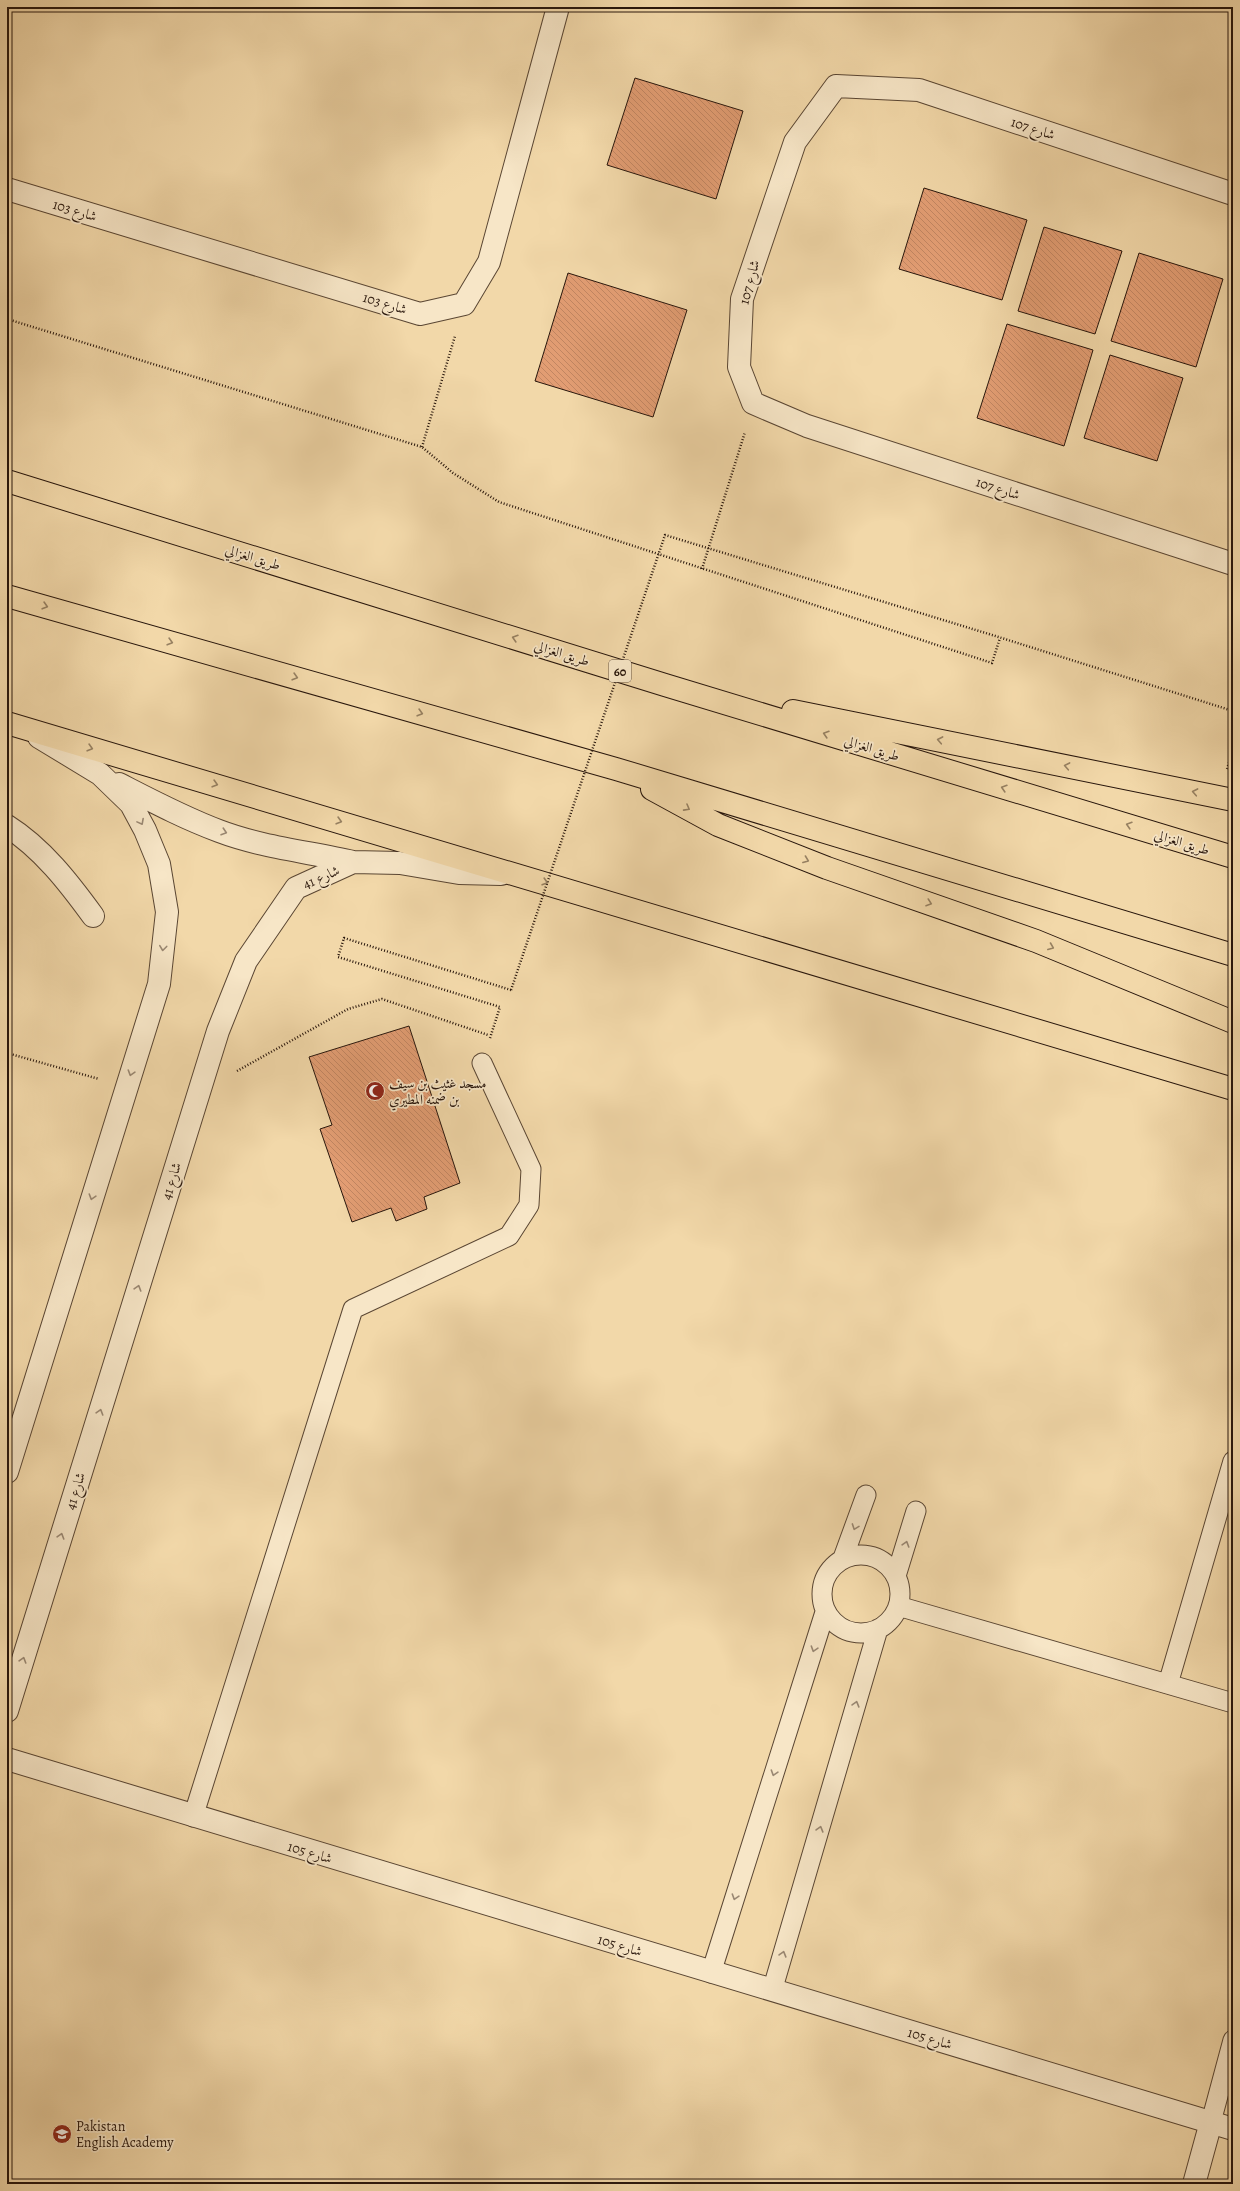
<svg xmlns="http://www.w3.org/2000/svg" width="1240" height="2191" font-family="Alegreya,Amiri,serif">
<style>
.building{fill:url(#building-back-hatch);stroke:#28160c}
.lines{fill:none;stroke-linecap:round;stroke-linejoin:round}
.service-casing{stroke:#5a4633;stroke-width:21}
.minor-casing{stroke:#5a4633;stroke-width:24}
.tertiary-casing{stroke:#5a4633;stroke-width:24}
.primary-casing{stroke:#28160c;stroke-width:24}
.motorway-casing{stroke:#28160c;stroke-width:24}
.path{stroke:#28160c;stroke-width:2.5;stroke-dasharray:1 2;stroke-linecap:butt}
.service{stroke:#f7e6c7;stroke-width:19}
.minor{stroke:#f7e6c7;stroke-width:22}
.tertiary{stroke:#f7e6c7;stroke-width:22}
.primary{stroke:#f2d8a9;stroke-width:22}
.motorway{stroke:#f2d8a9;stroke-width:22}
.path-bridge{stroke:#28160c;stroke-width:2.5;stroke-dasharray:1 2;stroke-linecap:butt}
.oneway{stroke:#978162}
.oneway2{stroke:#9a8873}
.labels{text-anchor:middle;stroke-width:3.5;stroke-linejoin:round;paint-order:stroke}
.shield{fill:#f7e6c7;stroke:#665444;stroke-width:1}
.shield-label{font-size:13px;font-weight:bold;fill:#28160c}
.street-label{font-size:14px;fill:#28160c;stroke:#f7e6c7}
.poi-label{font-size:14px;fill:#28160c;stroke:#f7e6c7;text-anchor:start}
</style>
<defs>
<pattern id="building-back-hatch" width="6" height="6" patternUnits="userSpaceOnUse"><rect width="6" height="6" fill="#e29d73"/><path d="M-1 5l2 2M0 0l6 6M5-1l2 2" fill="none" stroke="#c28662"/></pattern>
</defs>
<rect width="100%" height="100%" fill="#f2d8a9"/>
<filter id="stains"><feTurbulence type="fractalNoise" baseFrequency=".005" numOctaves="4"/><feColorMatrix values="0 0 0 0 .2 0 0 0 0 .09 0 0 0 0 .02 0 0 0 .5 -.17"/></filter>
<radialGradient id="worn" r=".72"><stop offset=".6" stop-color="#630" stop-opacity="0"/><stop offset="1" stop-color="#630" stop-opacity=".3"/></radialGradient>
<path class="building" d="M 635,78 L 743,111 L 716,199 L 607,165 Z
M 924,188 L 1027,220 L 1002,300 L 899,269 Z
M 1044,227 L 1122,251 L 1095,334 L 1018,311 Z
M 1139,253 L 1223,279 L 1196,367 L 1111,341 Z
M 568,273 L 687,310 L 653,417 L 535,381 Z
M 1007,324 L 1093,350 L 1064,446 L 977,418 Z
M 1110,355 L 1183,378 L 1157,461 L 1084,438 Z
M 409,1026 L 460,1183 L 424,1197 L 427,1209 L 396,1221 L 391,1208 L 352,1222 L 320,1129 L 332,1125 L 309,1057 Z"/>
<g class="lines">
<defs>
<path id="service" d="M822 1594a39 39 0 1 1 78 0a39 39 0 1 1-78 0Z
M 843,1558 L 866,1495
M 896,1576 L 916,1511
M 898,1606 L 1233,1703
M 1168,1684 L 1233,1461
M 193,1817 L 353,1309 L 509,1236 L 529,1205 L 531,1169 L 482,1063
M 711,1973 L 825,1612
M 772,1991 L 878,1629
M 1211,2122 L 1233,2040"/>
<path id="minor" d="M 7,189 L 420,314 L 464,304 L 489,262 L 558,7
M 1233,194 L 919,90 L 836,86 L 795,142 L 742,299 L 739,367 L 753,403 L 807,426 L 1233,564
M 119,784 C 152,801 184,818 219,831 C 261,847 309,852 353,862
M 7,826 C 42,848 69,883 93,916
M 7,1472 L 159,984 L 167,912 L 159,864 L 145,830 L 131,804 L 100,774 L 39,737
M 7,1711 L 218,1031 L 246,961 L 296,888 L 353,862 L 400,863 L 459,873 L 501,874
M 1194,2184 L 1211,2122"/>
<path id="tertiary" d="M 7,1759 L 1233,2129"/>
<path id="primary" d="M 7,723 L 1233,1089"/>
<path id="motorway" d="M 7,481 L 665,685 L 1233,857
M 7,596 L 616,769 L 1233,955
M 793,711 L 1233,800
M 652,789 L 718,825 L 827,868 L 1036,941 L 1233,1022"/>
</defs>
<use href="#service" class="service-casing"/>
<use href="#minor" class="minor-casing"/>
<use href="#tertiary" class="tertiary-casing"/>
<use href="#primary" class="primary-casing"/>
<use href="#motorway" class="motorway-casing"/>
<path class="path" d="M 7,319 L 422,447 L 453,473 L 499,502 L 992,663 L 1000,638
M 422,447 L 455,336
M 702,569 L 745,432
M 989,634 L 1233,711
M 1227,769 L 1233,750
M 490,1038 L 500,1007 L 338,957 L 344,938 L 511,990
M 7,1053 L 99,1079
M 237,1071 L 348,1009 L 382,999 L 488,1035"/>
<use href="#service" class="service"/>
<use href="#minor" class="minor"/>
<use href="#tertiary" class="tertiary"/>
<use href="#primary" class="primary"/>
<use href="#motorway" class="motorway"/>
<path class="path-bridge" d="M 511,990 L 665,535 L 989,634"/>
</g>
<defs><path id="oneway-chevron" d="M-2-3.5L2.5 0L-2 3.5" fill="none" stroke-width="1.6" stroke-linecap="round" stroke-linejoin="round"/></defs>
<g class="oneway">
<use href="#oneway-chevron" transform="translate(45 606) rotate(16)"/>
<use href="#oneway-chevron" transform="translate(515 638) rotate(-163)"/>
<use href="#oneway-chevron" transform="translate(170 642) rotate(16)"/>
<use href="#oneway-chevron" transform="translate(295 677) rotate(16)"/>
<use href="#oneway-chevron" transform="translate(420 713) rotate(16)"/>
<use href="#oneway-chevron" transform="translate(826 734) rotate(-163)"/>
<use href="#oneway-chevron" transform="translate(940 740) rotate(-169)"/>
<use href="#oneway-chevron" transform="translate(90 748) rotate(16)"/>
<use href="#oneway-chevron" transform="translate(1067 766) rotate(-169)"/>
<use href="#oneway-chevron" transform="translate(215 784) rotate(16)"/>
<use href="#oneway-chevron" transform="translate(1004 788) rotate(-163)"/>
<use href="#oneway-chevron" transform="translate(1195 792) rotate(-169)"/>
<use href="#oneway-chevron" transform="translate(687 808) rotate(29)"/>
<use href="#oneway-chevron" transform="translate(339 821) rotate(16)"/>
<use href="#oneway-chevron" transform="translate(1129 825) rotate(-163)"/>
<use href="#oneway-chevron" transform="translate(806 860) rotate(21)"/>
<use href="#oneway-chevron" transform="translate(545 882) rotate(17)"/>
<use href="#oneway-chevron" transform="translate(929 903) rotate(19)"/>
<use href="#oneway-chevron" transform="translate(1051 947) rotate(22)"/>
</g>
<g class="oneway2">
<use href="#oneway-chevron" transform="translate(141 822) rotate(62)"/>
<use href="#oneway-chevron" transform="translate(224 832) rotate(18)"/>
<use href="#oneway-chevron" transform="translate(163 948) rotate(97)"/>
<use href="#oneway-chevron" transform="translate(131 1073) rotate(107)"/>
<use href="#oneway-chevron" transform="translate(92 1197) rotate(107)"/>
<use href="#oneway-chevron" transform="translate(138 1288) rotate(-73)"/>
<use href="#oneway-chevron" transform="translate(100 1412) rotate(-73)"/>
<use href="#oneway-chevron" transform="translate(855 1527) rotate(110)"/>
<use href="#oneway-chevron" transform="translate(61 1536) rotate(-73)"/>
<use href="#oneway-chevron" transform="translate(906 1544) rotate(-73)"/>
<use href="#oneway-chevron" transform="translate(814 1649) rotate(108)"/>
<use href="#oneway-chevron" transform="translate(23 1660) rotate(-73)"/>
<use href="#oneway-chevron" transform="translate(856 1704) rotate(-74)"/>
<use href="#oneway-chevron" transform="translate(774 1773) rotate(108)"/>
<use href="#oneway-chevron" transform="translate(820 1829) rotate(-74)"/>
<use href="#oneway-chevron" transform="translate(735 1897) rotate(108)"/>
<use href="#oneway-chevron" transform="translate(783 1954) rotate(-74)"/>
</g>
<defs>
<symbol id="mosque-disc" viewBox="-11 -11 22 22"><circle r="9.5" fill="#8f2418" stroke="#f7e6c7"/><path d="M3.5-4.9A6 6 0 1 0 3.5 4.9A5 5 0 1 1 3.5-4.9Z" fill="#fff"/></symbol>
<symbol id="school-disc" viewBox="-11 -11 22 22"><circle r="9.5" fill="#8f2418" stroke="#f7e6c7"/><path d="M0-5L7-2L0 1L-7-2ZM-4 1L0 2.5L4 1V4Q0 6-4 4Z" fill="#fff"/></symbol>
</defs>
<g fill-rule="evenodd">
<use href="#mosque-disc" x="364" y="1080" width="22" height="22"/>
<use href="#school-disc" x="51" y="2123" width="22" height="22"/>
</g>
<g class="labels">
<rect class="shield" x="609" y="660" width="22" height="22" rx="3"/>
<g class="shield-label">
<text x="620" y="676">60</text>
</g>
<g class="street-label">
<text transform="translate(1033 128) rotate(18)" y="5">شارع 107</text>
<text transform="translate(75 210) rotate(17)" y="5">شارع 103</text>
<text transform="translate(749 282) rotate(-75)" y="5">شارع 107</text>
<text transform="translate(385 303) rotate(17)" y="5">شارع 103</text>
<text transform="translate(998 488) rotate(18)" y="5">شارع 107</text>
<text transform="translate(253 557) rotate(17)" y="5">طريق الغزالي</text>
<text transform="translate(562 653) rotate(17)" y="5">طريق الغزالي</text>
<text transform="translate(872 748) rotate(17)" y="5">طريق الغزالي</text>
<text transform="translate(1182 842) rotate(17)" y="5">طريق الغزالي</text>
<text transform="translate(321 877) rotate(-24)" y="5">شارع 41</text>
<text transform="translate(171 1181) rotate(-73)" y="5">شارع 41</text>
<text transform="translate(75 1491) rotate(-73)" y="5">شارع 41</text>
<text transform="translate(310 1852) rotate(17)" y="5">شارع 105</text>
<text transform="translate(620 1945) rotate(17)" y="5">شارع 105</text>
<text transform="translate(930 2038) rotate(17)" y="5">شارع 105</text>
</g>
<g class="poi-label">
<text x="389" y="1088">مسجد غثيث بن سيف<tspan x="389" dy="16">بن ضمنه المطيري</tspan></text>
<text x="76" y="2131">Pakistan<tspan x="76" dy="16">English Academy</tspan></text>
</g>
</g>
<rect width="1240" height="2191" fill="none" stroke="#f2d8a9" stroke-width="24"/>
<rect x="8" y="8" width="1224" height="2175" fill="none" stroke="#28160c" stroke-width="2"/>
<rect x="12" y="12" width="1216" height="2167" fill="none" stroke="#28160c"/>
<rect width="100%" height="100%" filter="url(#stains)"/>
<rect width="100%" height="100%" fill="url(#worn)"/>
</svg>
